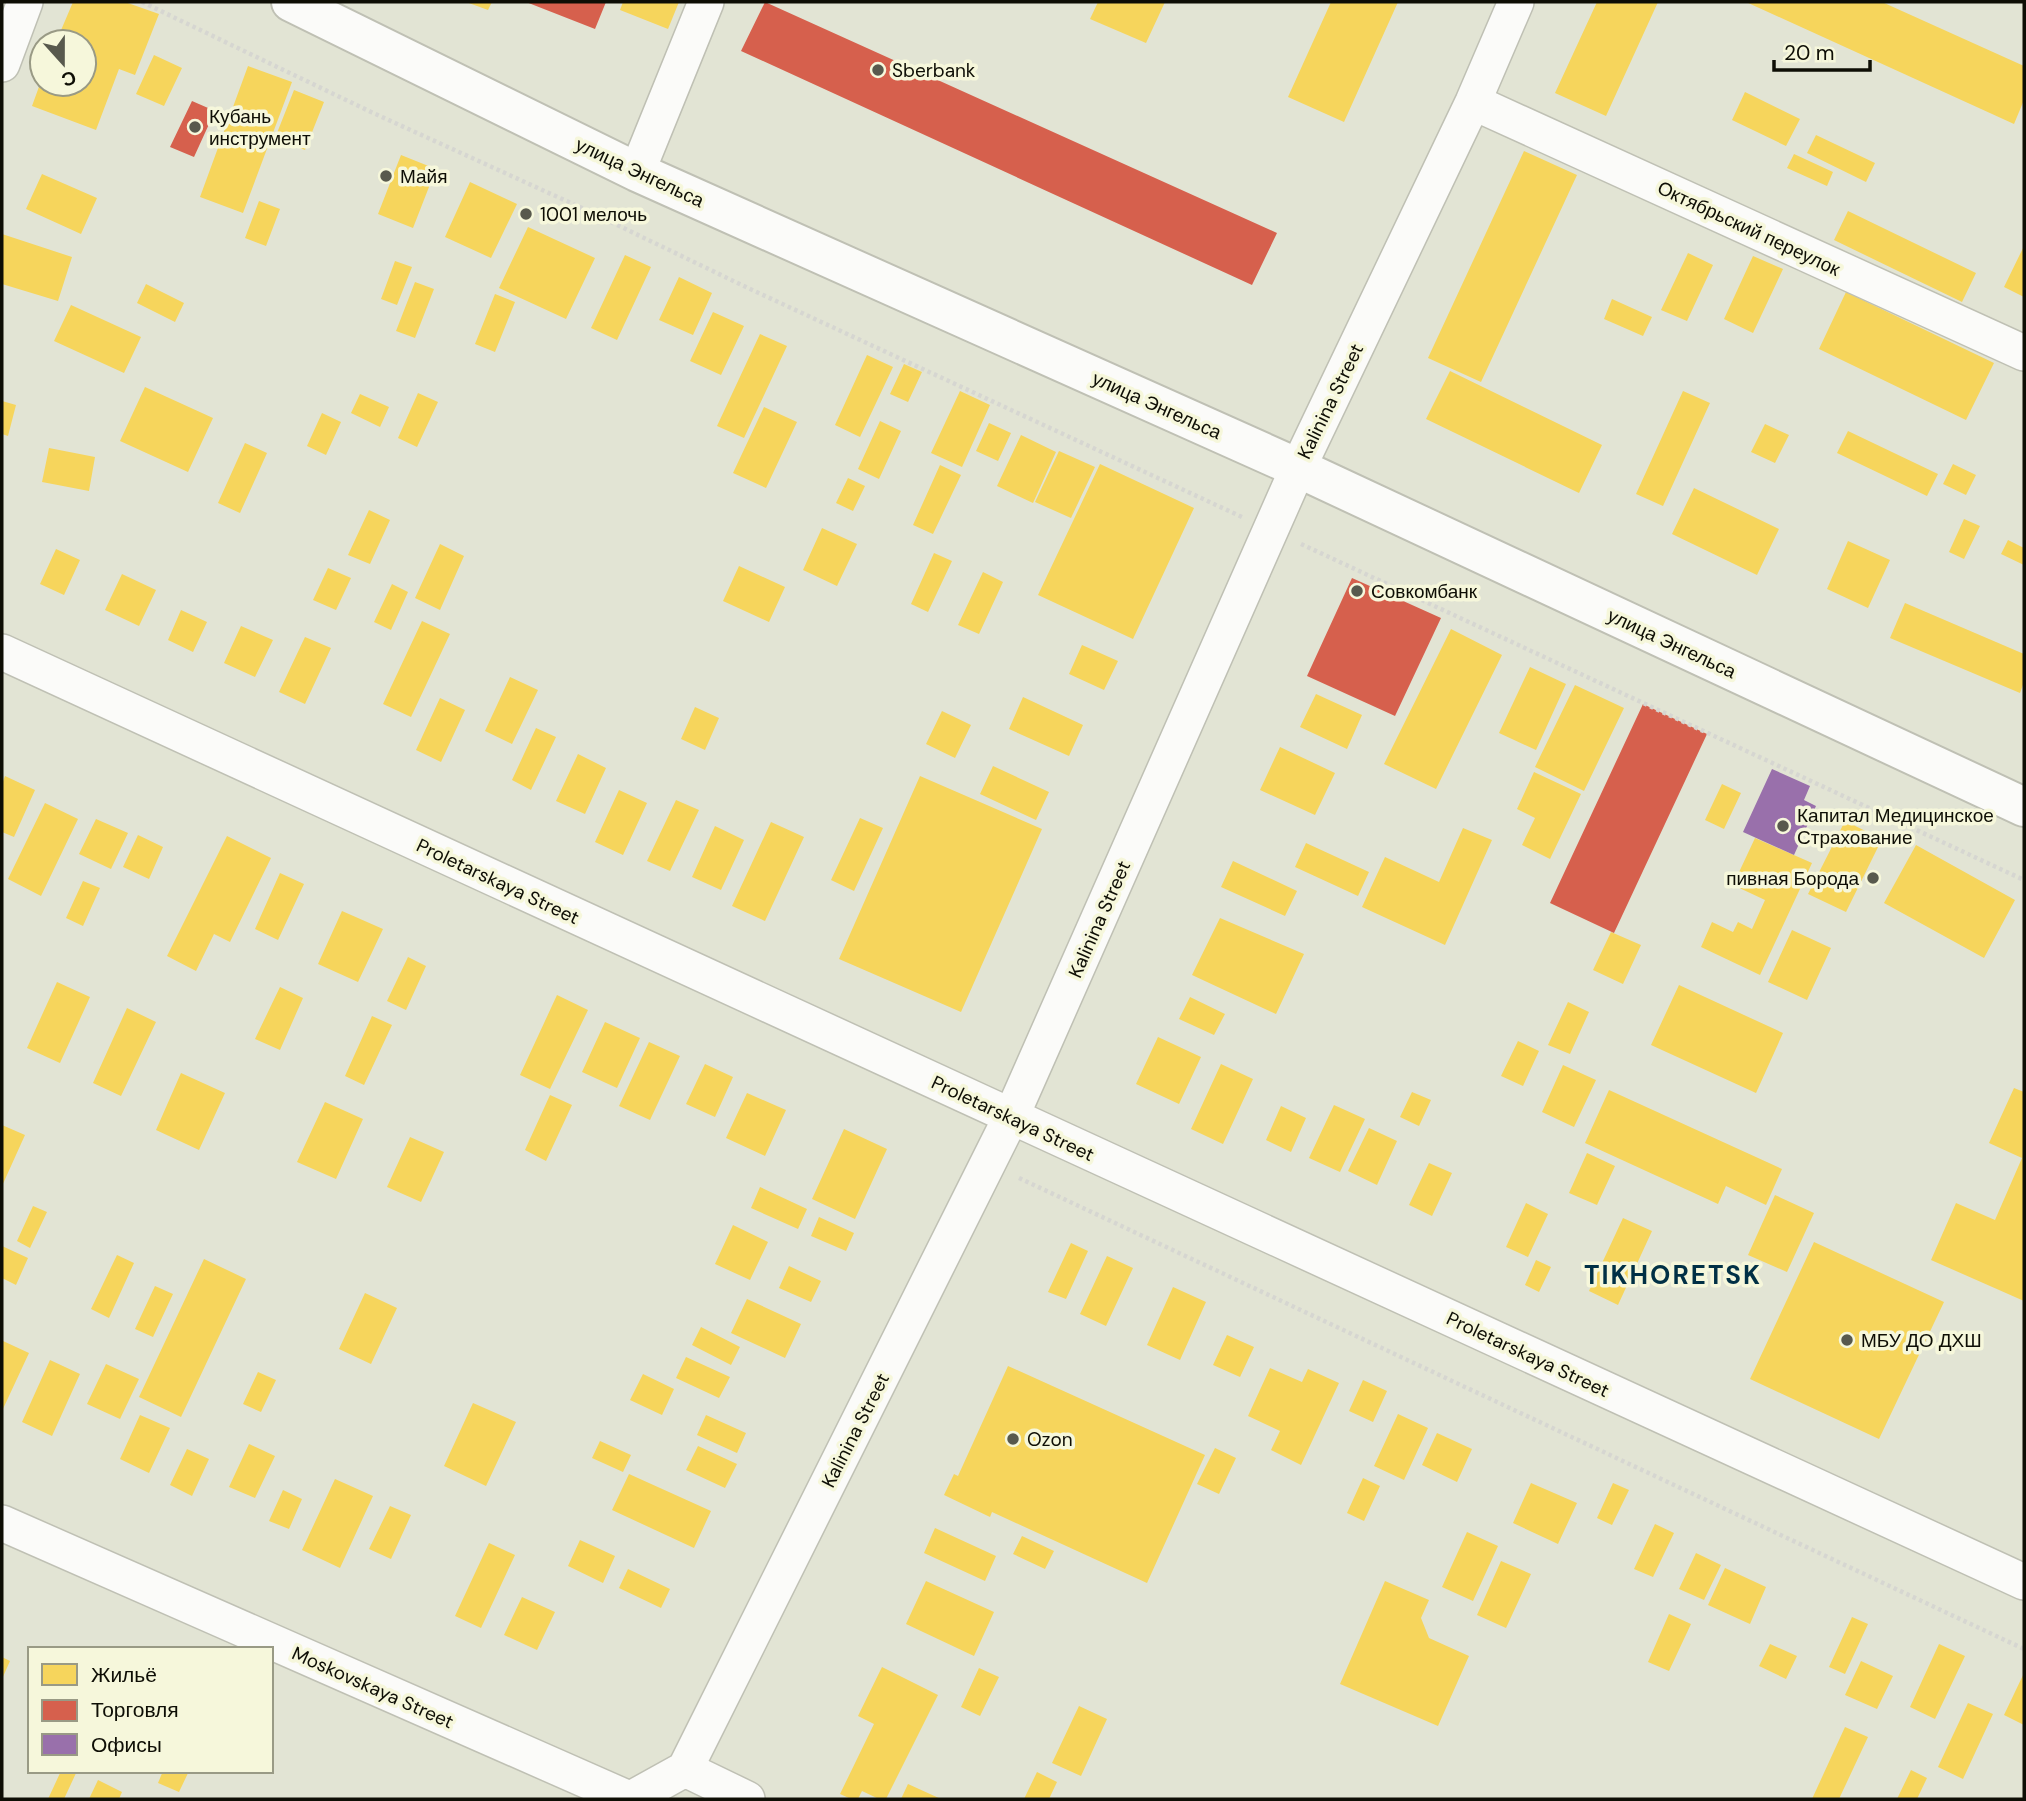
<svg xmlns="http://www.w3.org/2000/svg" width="2026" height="1801" font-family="'DM Sans',sans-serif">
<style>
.homes{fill:#f6d55c}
.shops{fill:#d6604d}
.offices{fill:#9970ab}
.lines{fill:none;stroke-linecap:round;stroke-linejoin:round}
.minor-casing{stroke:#bfc0b4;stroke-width:38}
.secondary-casing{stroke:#bfc0b4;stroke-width:42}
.path{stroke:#d6d6d1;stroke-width:4.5;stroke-dasharray:3.5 3.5;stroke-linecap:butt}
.minor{stroke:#fbfbf9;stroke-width:35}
.secondary{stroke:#fbfbf9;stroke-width:38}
.poi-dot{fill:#58594d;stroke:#f6f7db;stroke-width:2.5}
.labels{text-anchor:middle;stroke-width:7;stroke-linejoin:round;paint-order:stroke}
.poi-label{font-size:19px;fill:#0e0e05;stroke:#f6f7db;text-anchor:start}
.street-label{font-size:19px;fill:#0e0e05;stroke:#f6f7db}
.district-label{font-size:26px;font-weight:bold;letter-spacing:2px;fill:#013045;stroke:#f6f7db}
</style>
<rect width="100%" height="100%" fill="#e2e4d4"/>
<path class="homes" d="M 73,2 L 125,2 L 159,14 L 135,75 L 119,69 L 96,130 L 32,106 L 40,84 L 84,84 L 84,42 L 56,42 Z
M 466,2 L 492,2 L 488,10 Z
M 623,2 L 679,2 L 668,29 L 620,10 Z
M 1098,2 L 1165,2 L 1146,43 L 1090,19 Z
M 1331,2 L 1398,2 L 1344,122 L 1288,97 Z
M 1597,2 L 1658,2 L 1606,116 L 1555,93 Z
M 1746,2 L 1882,2 L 2024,66 L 2024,100 L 2014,124 Z
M 154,55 L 182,68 L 164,106 L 136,94 Z
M 248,66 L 292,82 L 243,213 L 200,197 Z
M 294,90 L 324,102 L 305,150 L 275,138 Z
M 1745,92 L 1800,119 L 1786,146 L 1732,120 Z
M 1816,135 L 1875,163 L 1866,182 L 1807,153 Z
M 1524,151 L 1577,175 L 1481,382 L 1428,358 Z
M 1794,154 L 1833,172 L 1827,186 L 1787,168 Z
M 401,155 L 436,169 L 413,228 L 378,214 Z
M 42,174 L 97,198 L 81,234 L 26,209 Z
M 470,182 L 517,204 L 491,258 L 445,237 Z
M 259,201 L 280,209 L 266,246 L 245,238 Z
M 1848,211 L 1976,273 L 1962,302 L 1834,240 Z
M 528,227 L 595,258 L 566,319 L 499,288 Z
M 2,234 L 72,257 L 58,301 L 2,284 Z
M 2024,246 L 2024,297 L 2004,287 Z
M 1688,253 L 1713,265 L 1687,321 L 1661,310 Z
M 625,255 L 651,267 L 617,340 L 591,328 Z
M 1753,256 L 1783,269 L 1753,333 L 1724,319 Z
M 395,261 L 412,267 L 397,305 L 381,299 Z
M 679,277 L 712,293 L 693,335 L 659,320 Z
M 415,282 L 434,289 L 415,338 L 396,331 Z
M 146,284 L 184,303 L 175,322 L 137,303 Z
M 1846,292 L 1994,363 L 1966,420 L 1819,349 Z
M 495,294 L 515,302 L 495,352 L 475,344 Z
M 1612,299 L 1652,317 L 1643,336 L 1604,319 Z
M 71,305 L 141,337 L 124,373 L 54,341 Z
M 713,312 L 744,326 L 721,375 L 690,361 Z
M 760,334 L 787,346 L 744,438 L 717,426 Z
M 867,355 L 893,367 L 860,437 L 835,425 Z
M 904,364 L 922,372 L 908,402 L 890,394 Z
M 1450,371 L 1602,445 L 1579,493 L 1426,419 Z
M 145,387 L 213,418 L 188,472 L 120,441 Z
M 960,391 L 990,405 L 962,467 L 931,453 Z
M 1683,391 L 1710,403 L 1663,506 L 1636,494 Z
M 418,393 L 438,402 L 417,447 L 398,438 Z
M 360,394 L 389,407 L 380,427 L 351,413 Z
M 2,401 L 16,405 L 8,436 L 2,434 Z
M 764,407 L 797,422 L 766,488 L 733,473 Z
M 322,413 L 341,422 L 326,455 L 307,446 Z
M 880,421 L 901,431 L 879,479 L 858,469 Z
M 989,423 L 1011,433 L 998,461 L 976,451 Z
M 1765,424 L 1789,435 L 1775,463 L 1751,452 Z
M 1848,431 L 1938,474 L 1927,496 L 1837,453 Z
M 1021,435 L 1056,452 L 1033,503 L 997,486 Z
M 245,443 L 267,453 L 240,513 L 218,503 Z
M 49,448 L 95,457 L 89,491 L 42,482 Z
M 1059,451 L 1095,467 L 1071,518 L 1035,502 Z
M 1100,464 L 1194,508 L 1133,639 L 1038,595 Z
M 1953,464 L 1976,475 L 1966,495 L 1943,484 Z
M 940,465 L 961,475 L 933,534 L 913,525 Z
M 848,478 L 865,486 L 853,511 L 836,503 Z
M 1694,488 L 1779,529 L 1757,575 L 1672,534 Z
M 369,510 L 390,520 L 370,564 L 348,555 Z
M 1964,519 L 1980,526 L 1964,559 L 1949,552 Z
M 822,528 L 857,544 L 837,586 L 803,570 Z
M 2008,540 L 2024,548 L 2024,565 L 2001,554 Z
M 1848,541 L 1890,560 L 1868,608 L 1827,589 Z
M 440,544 L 464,556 L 440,610 L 415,598 Z
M 56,549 L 80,560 L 64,595 L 40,584 Z
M 934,553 L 952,561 L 928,612 L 911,604 Z
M 739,566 L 785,587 L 769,622 L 723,601 Z
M 328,568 L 351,578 L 336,610 L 313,600 Z
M 983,572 L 1003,582 L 979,634 L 958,625 Z
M 122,574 L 156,590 L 139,626 L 105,610 Z
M 392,584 L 408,592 L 391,630 L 374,622 Z
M 1905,603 L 2024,654 L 2024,682 L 2020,693 L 1890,638 Z
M 181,610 L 207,622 L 193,652 L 168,640 Z
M 422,621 L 450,634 L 411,717 L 383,704 Z
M 241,626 L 273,640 L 255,677 L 224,663 Z
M 1451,629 L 1502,655 L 1436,789 L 1384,764 Z
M 305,637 L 331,648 L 305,704 L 279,692 Z
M 1082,645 L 1118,661 L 1104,690 L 1069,674 Z
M 1530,667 L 1566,684 L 1536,750 L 1499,733 Z
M 510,677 L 538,690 L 512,744 L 485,731 Z
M 1575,685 L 1624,708 L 1584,791 L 1535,767 Z
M 1316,694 L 1362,715 L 1347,749 L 1300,727 Z
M 1023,697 L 1083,725 L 1069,756 L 1009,729 Z
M 440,698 L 465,710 L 441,762 L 416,750 Z
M 695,707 L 719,718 L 705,750 L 681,739 Z
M 942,711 L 971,725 L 955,758 L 926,744 Z
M 536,728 L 556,737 L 531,790 L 512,780 Z
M 1280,747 L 1335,773 L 1315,815 L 1260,790 Z
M 578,754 L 606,768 L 585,814 L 556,801 Z
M 993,766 L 1049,792 L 1036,820 L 980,794 Z
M 1534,772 L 1581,794 L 1550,859 L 1522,845 L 1535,818 L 1517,809 Z
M 5,776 L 35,790 L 14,837 L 2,832 L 2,784 Z
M 920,776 L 1042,829 L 961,1012 L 839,959 Z
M 1722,784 L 1741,793 L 1724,829 L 1705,820 Z
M 619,790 L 647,803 L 623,855 L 595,842 Z
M 676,800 L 699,810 L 670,871 L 647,861 Z
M 45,803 L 78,819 L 41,896 L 8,879 Z
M 860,818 L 883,828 L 854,891 L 831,880 Z
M 96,819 L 128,833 L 111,869 L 79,854 Z
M 1845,821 L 1882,839 L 1846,912 L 1808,894 Z
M 771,822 L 804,837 L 765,921 L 732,906 Z
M 715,826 L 744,840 L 721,890 L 692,877 Z
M 1463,828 L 1492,840 L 1445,945 L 1362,907 L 1385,857 L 1439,882 Z
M 138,835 L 163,847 L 149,879 L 123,867 Z
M 227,836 L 271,858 L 230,942 L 214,934 L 196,971 L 167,956 Z
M 1755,838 L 1812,863 L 1760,975 L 1701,947 L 1712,922 L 1733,932 L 1738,922 L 1752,929 L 1765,900 L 1733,885 Z
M 1306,843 L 1369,872 L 1358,896 L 1295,867 Z
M 1916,845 L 2015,900 L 1984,958 L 1884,903 Z
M 1233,861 L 1297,891 L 1285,916 L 1221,887 Z
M 280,873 L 304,884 L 278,940 L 255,929 Z
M 83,881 L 100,888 L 83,926 L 66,918 Z
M 342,911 L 383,929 L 358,982 L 318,964 Z
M 1220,918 L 1304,954 L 1276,1014 L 1192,975 Z
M 1792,930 L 1831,948 L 1807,1000 L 1768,982 Z
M 1611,932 L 1641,945 L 1623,984 L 1593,970 Z
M 408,957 L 426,966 L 406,1010 L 387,1001 Z
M 57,982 L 90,997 L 60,1063 L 27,1048 Z
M 1679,985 L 1783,1033 L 1756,1093 L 1651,1045 Z
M 280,987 L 303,998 L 280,1050 L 255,1039 Z
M 557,995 L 588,1010 L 550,1089 L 520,1075 Z
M 1190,997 L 1225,1014 L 1214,1035 L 1179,1019 Z
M 1568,1002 L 1589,1012 L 1570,1054 L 1548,1045 Z
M 127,1008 L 156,1022 L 121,1096 L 93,1083 Z
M 372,1016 L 392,1025 L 364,1085 L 345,1076 Z
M 605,1022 L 640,1038 L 617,1088 L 582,1072 Z
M 1158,1037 L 1201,1057 L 1179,1104 L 1136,1084 Z
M 1518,1041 L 1539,1051 L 1523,1086 L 1501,1076 Z
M 649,1042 L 680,1056 L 650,1120 L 619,1106 Z
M 705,1064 L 733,1077 L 715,1117 L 686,1104 Z
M 1221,1064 L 1253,1079 L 1223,1144 L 1191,1129 Z
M 1563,1065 L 1596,1080 L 1574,1127 L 1542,1112 Z
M 181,1073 L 225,1093 L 199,1150 L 156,1130 Z
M 2014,1088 L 2024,1092 L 2024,1301 L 1931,1260 L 1956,1203 L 1995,1220 L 2022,1158 L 1989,1143 Z
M 1609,1090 L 1782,1169 L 1766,1205 L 1726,1186 L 1718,1204 L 1585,1143 Z
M 1412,1092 L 1431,1100 L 1419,1126 L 1400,1117 Z
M 747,1093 L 786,1110 L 765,1156 L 726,1138 Z
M 550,1095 L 572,1105 L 546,1161 L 525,1150 Z
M 325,1102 L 363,1119 L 336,1179 L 297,1162 Z
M 1334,1105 L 1365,1119 L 1340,1172 L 1309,1158 Z
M 1281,1106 L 1306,1118 L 1291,1152 L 1266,1140 Z
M 2,1125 L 25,1135 L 2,1186 Z
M 1369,1128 L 1397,1141 L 1377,1185 L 1348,1171 Z
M 844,1129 L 887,1149 L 855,1219 L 812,1199 Z
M 410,1137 L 444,1152 L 421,1202 L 387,1187 Z
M 1587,1153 L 1615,1166 L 1597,1205 L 1569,1193 Z
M 1429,1163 L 1452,1173 L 1432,1216 L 1409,1205 Z
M 760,1187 L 807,1209 L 798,1229 L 751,1208 Z
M 1775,1195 L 1814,1213 L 1787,1272 L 1748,1255 Z
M 1526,1203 L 1548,1214 L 1528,1257 L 1506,1247 Z
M 33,1206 L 47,1212 L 30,1248 L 17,1241 Z
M 819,1217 L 854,1233 L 846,1251 L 811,1236 Z
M 1623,1218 L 1652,1231 L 1618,1305 L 1589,1291 Z
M 733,1225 L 768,1242 L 750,1280 L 715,1264 Z
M 1814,1242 L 1944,1302 L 1879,1439 L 1750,1379 Z
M 1071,1243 L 1088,1251 L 1066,1299 L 1048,1292 Z
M 2,1246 L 28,1258 L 16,1285 L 2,1278 Z
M 117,1255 L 134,1263 L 109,1318 L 91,1309 Z
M 1107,1256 L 1133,1268 L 1106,1326 L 1080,1314 Z
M 204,1259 L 246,1279 L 181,1417 L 139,1397 Z
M 1536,1260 L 1551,1267 L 1539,1292 L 1525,1285 Z
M 789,1266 L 821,1281 L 811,1302 L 779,1288 Z
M 155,1286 L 173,1294 L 153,1337 L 135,1329 Z
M 1173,1287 L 1206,1302 L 1180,1360 L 1147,1345 Z
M 365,1293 L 397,1308 L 371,1364 L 339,1349 Z
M 747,1299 L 801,1324 L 785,1358 L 731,1333 Z
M 701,1327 L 740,1347 L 731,1365 L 692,1345 Z
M 1227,1335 L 1254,1347 L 1240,1377 L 1213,1365 Z
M 3,1341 L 29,1353 L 2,1411 L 2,1345 Z
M 686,1357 L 730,1377 L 719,1398 L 676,1378 Z
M 50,1360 L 80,1374 L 52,1436 L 22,1422 Z
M 106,1364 L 139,1379 L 120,1419 L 87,1404 Z
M 1008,1366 L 1205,1455 L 1147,1583 L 992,1512 L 990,1517 L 944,1495 L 954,1474 L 958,1476 Z
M 1270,1368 L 1302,1382 L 1308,1369 L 1339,1383 L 1301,1465 L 1271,1450 L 1280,1431 L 1248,1416 Z
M 258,1372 L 276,1380 L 261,1412 L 243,1404 Z
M 643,1374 L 674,1389 L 662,1415 L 630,1400 Z
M 1363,1380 L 1387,1391 L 1373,1422 L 1349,1411 Z
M 473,1403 L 516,1422 L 486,1486 L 444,1466 Z
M 1398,1414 L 1428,1428 L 1404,1480 L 1374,1466 Z
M 140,1415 L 170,1428 L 149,1473 L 120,1459 Z
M 706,1415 L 746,1433 L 737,1453 L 697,1435 Z
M 1437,1433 L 1472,1449 L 1457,1482 L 1422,1465 Z
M 600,1441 L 631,1455 L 623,1472 L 592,1458 Z
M 249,1444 L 275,1456 L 255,1498 L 229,1487 Z
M 698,1446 L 737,1464 L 725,1488 L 686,1470 Z
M 1215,1448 L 1236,1458 L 1219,1494 L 1197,1484 Z
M 187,1449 L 209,1459 L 192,1496 L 170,1485 Z
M 629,1474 L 711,1511 L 694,1548 L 612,1510 Z
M 1363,1478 L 1380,1486 L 1364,1521 L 1347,1513 Z
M 335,1479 L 373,1496 L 340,1568 L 302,1550 Z
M 1531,1483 L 1577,1503 L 1558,1544 L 1513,1523 Z
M 1613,1483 L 1629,1490 L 1612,1525 L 1597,1518 Z
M 283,1490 L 302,1499 L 289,1529 L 269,1521 Z
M 390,1506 L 411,1515 L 391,1559 L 369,1549 Z
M 1655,1524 L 1674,1533 L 1653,1577 L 1634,1569 Z
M 935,1528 L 996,1556 L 985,1581 L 924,1553 Z
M 1467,1532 L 1498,1546 L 1473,1601 L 1442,1587 Z
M 1022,1536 L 1054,1551 L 1045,1569 L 1013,1554 Z
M 580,1540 L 615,1556 L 603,1583 L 568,1566 Z
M 489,1543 L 515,1555 L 481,1628 L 455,1616 Z
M 1696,1553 L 1721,1565 L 1704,1600 L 1679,1589 Z
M 1501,1561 L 1531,1574 L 1506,1628 L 1477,1615 Z
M 1725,1568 L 1766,1587 L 1750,1624 L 1708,1605 Z
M 628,1569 L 670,1589 L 661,1608 L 619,1588 Z
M 926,1581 L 994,1612 L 974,1656 L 906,1624 Z
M 1385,1581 L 1429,1600 L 1421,1618 L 1429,1638 L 1469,1656 L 1438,1726 L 1340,1684 Z
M 522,1597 L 555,1612 L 537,1650 L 504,1635 Z
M 1669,1614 L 1691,1624 L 1669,1671 L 1648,1662 Z
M 1852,1617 L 1868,1624 L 1845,1674 L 1829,1667 Z
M 1770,1644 L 1797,1656 L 1786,1679 L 1759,1666 Z
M 1939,1644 L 1965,1656 L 1935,1719 L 1910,1707 Z
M 2,1657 L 10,1661 L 2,1679 Z
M 1861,1661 L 1893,1676 L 1877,1709 L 1845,1695 Z
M 882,1667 L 938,1695 L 886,1799 L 879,1799 L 862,1791 L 858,1799 L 851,1799 L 840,1794 L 874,1724 L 858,1716 Z
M 979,1668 L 999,1677 L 980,1716 L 961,1707 Z
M 2024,1673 L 2024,1725 L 2004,1715 Z
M 1968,1703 L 1993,1714 L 1963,1779 L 1938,1767 Z
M 1079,1706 L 1107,1719 L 1081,1776 L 1052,1763 Z
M 1845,1727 L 1868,1737 L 1839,1799 L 1812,1799 Z
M 1911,1770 L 1927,1778 L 1917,1799 L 1897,1799 Z
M 61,1771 L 77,1771 L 64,1799 L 48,1799 Z
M 163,1771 L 189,1771 L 179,1792 L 158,1783 Z
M 1037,1772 L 1057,1782 L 1049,1799 L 1024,1799 Z
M 98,1780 L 122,1792 L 119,1799 L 89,1799 Z
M 908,1784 L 941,1799 L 901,1799 Z"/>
<path class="shops" d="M 526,2 L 606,2 L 595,29 Z
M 765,2 L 1277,233 L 1252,285 L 741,51 Z
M 192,101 L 215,111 L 194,157 L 170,147 Z
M 1352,578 L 1441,618 L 1395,716 L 1307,676 Z
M 1643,704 L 1707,734 L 1614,933 L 1550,903 Z"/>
<path class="offices" d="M 1772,769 L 1810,786 L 1804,800 L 1816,806 L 1794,855 L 1743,832 Z"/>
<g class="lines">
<defs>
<path id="minor" d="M 2,64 L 25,2
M 1473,102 L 2024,353
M 637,172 L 706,2
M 2,652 L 2024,1582
M 2,1523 L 629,1799
M 685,1769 L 747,1799
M 631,1799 L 685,1769 L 1011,1117 L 1298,468 L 1473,102 L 1516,2"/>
<path id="secondary" d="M 291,2 L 637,172 L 1298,468 L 2024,807"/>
</defs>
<use href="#minor" class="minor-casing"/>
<use href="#secondary" class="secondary-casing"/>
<path class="path" d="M 142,2 L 371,112 L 584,209 L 748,288 L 1242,517
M 1301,544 L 2024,880
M 1019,1178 L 2024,1649"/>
<use href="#minor" class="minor"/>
<use href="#secondary" class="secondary"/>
</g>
<g class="poi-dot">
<circle cx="878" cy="70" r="7"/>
<circle cx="195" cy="127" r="7"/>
<circle cx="386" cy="176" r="7"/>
<circle cx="526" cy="214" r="7"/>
<circle cx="1357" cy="591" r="7"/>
<circle cx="1783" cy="826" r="7"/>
<circle cx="1873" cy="878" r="7"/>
<circle cx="1847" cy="1340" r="7"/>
<circle cx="1013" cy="1439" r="7"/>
</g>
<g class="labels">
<g class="poi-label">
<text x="892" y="77">Sberbank</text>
<text x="209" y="123">Кубань<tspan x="209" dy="22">инструмент</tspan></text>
<text x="400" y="183">Майя</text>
<text x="540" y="221">1001 мелочь</text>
<text x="1371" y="598">Совкомбанк</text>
<text x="1797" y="822">Капитал Медицинское<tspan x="1797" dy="22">Страхование</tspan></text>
<text x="1859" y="885" text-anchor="end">пивная Борода</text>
<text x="1861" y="1347">МБУ ДО ДХШ</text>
<text x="1027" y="1446">Ozon</text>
</g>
<g class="street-label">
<text transform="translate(640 172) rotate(25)" y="7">улица Энгельса</text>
<text transform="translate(1749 228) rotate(25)" y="7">Октябрьский переулок</text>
<text transform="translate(1330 401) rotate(-64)" y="7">Kalinina Street</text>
<text transform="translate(1157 405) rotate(24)" y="7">улица Энгельса</text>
<text transform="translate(1672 643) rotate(25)" y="7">улица Энгельса</text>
<text transform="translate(498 881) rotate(25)" y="7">Proletarskaya Street</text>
<text transform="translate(1099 919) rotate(-66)" y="7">Kalinina Street</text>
<text transform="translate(1013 1118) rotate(25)" y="7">Proletarskaya Street</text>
<text transform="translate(1528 1354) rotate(25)" y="7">Proletarskaya Street</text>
<text transform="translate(855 1430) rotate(-63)" y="7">Kalinina Street</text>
<text transform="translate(373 1687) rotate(24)" y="7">Moskovskaya Street</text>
</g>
<g class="district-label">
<text x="1673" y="1284">TIKHORETSK</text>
</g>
</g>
<rect width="2026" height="1801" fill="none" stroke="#0e0e05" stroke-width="7"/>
<rect x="28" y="1647" width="245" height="126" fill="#f6f7db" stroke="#999a85" stroke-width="2"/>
<rect x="42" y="1664" width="35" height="21" fill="#f6d55c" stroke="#999a85" stroke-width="2"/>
<text x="91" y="1682" font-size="21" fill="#0e0e05">Жильё</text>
<rect x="42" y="1700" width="35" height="21" fill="#d6604d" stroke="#999a85" stroke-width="2"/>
<text x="91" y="1717" font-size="21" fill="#0e0e05">Торговля</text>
<rect x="42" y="1734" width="35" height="21" fill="#9970ab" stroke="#999a85" stroke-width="2"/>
<text x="91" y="1752" font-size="21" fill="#0e0e05">Офисы</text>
<g transform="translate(63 63) rotate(159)"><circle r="33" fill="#f6f7db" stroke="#999a85" stroke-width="2"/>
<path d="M0-5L12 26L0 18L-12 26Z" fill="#58594d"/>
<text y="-10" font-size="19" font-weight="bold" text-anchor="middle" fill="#0e0e05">С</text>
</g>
<path d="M1774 60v10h96v-10" fill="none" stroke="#0e0e05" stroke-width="3.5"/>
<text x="1784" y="60" font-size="21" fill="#0e0e05" stroke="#f6f7db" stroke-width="5" paint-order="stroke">20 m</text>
</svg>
